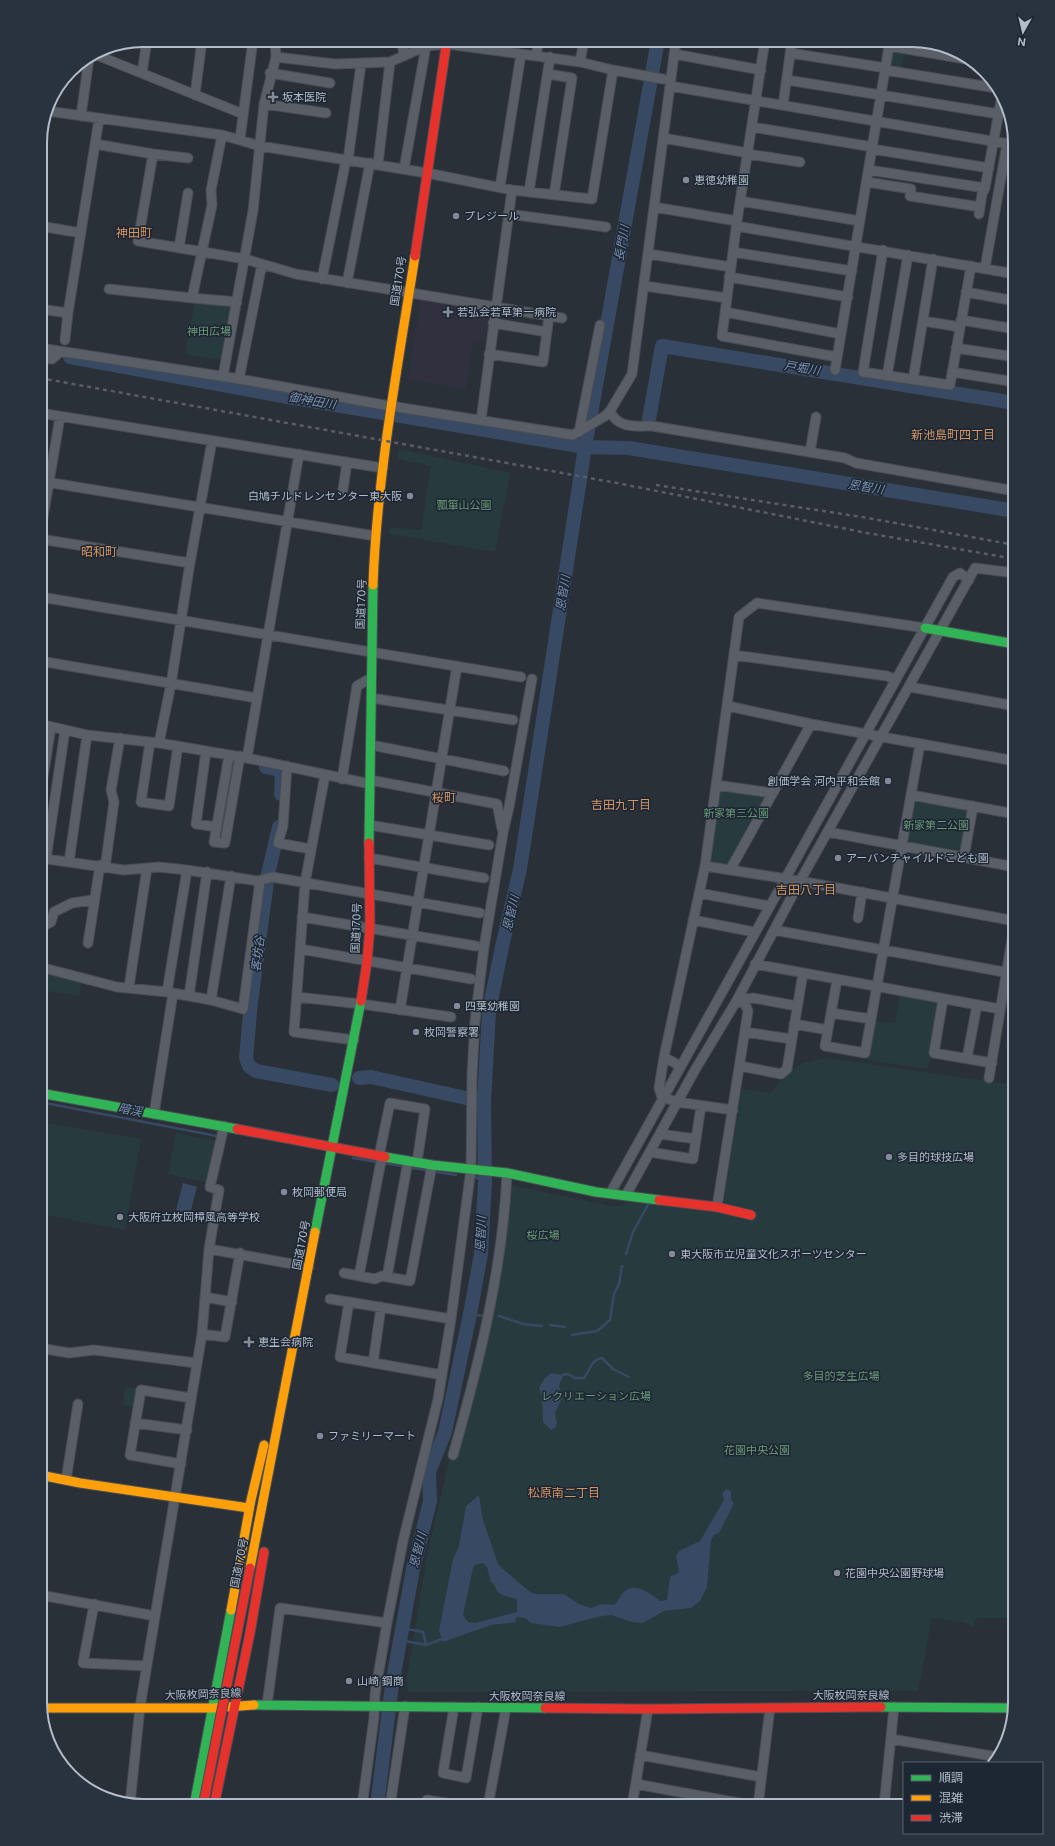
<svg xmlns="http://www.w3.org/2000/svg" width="1055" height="1846" font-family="'Public Sans','Noto Sans JP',sans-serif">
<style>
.medical{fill:#31303e}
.green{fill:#273a3e}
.water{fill:#384963;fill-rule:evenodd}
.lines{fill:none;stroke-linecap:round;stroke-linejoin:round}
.stream{stroke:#384963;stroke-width:2.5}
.river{stroke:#384963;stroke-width:14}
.street-casing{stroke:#484c53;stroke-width:11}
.fast-casing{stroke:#484c53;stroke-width:11}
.slow-casing{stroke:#484c53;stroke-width:11}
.jam-casing{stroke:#484c53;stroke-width:11}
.street{stroke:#5a5e66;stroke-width:9}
.fast{stroke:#30b455;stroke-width:9}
.slow{stroke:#ff9f0a;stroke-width:9}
.jam{stroke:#e5322d;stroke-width:9}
.rail{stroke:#595d64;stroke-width:2.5;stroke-dasharray:4 4;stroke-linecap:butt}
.jam-bridge-casing{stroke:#474c53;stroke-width:11;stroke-linecap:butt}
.jam-bridge{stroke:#e5322d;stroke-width:9}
.poi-dot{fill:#848b96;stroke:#1d2633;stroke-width:1.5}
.labels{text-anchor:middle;stroke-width:3;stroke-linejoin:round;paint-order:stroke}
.poi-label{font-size:11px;fill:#b4bcc9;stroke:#1d2633;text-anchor:start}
.street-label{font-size:11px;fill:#b4bcc9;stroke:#1d2633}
.park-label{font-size:11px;fill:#6b9a76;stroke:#1d2633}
.neighbourhood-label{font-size:12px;fill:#d59563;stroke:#1d2633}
.water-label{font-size:12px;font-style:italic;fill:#7c92b1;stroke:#1d2633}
.rim{fill:none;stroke:#b4bcc9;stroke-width:2}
</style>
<rect width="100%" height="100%" fill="#2a3038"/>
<path class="medical" d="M 421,297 L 492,308 L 487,342 L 473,340 L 466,389 L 408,379 Z"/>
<path class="green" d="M 894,49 L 905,51 L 901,71 L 890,69 Z
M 195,302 L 234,307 L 224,360 L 185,354 Z
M 399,449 L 510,473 L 495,552 L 389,534 L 390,527 L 421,530 L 431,466 L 397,459 Z
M 725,789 L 764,795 L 767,799 L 731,863 L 722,868 L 713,866 L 710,860 L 719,792 Z
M 918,799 L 966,807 L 970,812 L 963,850 L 960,853 L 910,844 L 906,839 L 913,802 Z
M 40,972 L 81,983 L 80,996 L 40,990 Z
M 900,994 L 937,1000 L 939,1004 L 928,1069 L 867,1060 L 874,1021 L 895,1023 Z
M 826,1058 L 1015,1085 L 1015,1618 L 977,1618 L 973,1627 L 964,1622 L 932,1618 L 918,1691 L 408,1692 L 407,1677 L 428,1551 L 455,1436 L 461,1437 L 510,1185 L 612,1206 L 622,1206 L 629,1198 L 722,1212 L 742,1089 L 770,1093 L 789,1071 L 803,1063 Z
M 44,1122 L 141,1139 L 125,1230 L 40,1214 L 40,1144 Z
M 176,1133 L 215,1141 L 206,1182 L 168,1174 Z
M 125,1387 L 137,1388 L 134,1407 L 123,1405 Z
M 530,1801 L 554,1806 L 529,1806 Z"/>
<path class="water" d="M 183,1183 L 197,1187 L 190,1214 L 176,1210 Z
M 551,1373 L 562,1375 L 563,1378 C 556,1385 561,1390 562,1398 L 555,1413 L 557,1423 L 555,1428 L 551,1430 L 543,1422 L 542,1396 L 539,1388 L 544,1379 Z
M 726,1489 L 731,1491 L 731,1499 L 734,1503 L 719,1533 L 714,1535 L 711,1540 L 707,1587 L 700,1601 L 691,1608 L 664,1611 L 643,1623 L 632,1622 L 611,1615 L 597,1617 L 560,1627 L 531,1623 L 525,1618 L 517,1617 L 515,1619 L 516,1622 L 491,1625 L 443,1642 L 439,1631 L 453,1559 L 459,1546 L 466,1506 L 479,1495 L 483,1520 L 498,1564 L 502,1568 L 530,1592 L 535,1594 L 564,1594 L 579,1604 L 591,1608 L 601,1604 L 614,1605 C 618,1602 619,1598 622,1594 C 634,1580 649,1593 660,1601 L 667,1600 L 670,1577 L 679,1572 L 676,1556 L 679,1551 L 700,1541 L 724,1500 L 722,1494 ZM 483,1563 L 487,1567 L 491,1582 C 495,1584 495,1589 498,1592 C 503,1597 511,1597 517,1599 L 517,1612 L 475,1623 L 468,1622 L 463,1615 L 473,1568 L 475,1565 Z"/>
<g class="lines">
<path class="stream" d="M 40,1102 L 217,1136
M 353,1158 L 377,1162
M 384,1163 L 402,1166
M 411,1168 L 426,1170
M 437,1172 L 456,1175
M 475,1177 L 485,1181
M 626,1254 L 633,1232 L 649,1203
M 470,1314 L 483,1316
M 499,1316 L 523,1324 L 542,1326
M 550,1325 L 565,1327
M 572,1335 L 597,1331 L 610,1320 L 614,1294 L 619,1284 L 622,1266
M 562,1375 L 568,1374 L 575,1378 L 584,1378 C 590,1370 592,1359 602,1358 L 613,1369 L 629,1377
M 402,1628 L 423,1632 L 426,1645
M 400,1640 L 426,1645 L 442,1639"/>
<path class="river" d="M 70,357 L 288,397 L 585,447 L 629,448 L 1015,511
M 649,419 L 662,346 L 1015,403
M 266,767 L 277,769 L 282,775 L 281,794
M 279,827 L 268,874 L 251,1002 L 246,1058 L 249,1066 L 256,1071 L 332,1085
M 359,1078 L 371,1077 L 484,1102
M 377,1806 L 392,1685 L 413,1569 L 430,1501 L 429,1472 L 445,1432 L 470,1314 L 481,1254 L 485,1181 L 484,1102 L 489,1011 L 502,947 L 520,869 L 585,447 L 658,40"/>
<defs>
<path id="street" d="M 402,40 L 404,56
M 765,40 L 737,221 L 722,336 L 837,357
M 865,40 L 890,44
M 889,46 L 971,60
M 790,53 L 886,68
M 94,54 L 243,114
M 674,54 L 761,70
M 536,55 L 539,40
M 276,57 L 335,64 L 390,62 L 426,46 L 447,44 L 580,62 L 613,70
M 580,62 L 584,40
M 885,70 L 996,88
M 142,73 L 147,40
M 270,73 L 330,83
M 548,74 L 572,78 L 554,195
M 787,80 L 999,114
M 670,86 L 1015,145
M 195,95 L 202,40
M 264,104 L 326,113
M 783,105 L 792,40
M 47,111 L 222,135 L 260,146 L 427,173 L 512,190 L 592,199 L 613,70 L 663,79
M 81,116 L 89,58
M 752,127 L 873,147
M 663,138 L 748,153
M 240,139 L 253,40
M 95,144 L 153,154 L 138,241 L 245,259 L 296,274 L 562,318
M 872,149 L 989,168
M 153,154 L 188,158
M 748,154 L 800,162
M 348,160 L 361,64
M 378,164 L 390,62
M 404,169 L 426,46
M 869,170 L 985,188
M 867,182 L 911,189 L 910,196 L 980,207
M 500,187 L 521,54
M 529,192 L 550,57
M 740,201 L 860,221
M 654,207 L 737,221
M 508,214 L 606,227
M 979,214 L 982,194 L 985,188 L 1002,95
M 40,226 L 81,233
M 736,226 L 1015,274
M 179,248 L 188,193
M 883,250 L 863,372 L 950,385 L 971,266
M 733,252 L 852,271
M 649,254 L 731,267
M 985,268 L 1007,144
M 1011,273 L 1015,247
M 729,277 L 848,297
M 322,279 L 346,160
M 347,283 L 370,163
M 645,286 L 727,298
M 109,289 L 192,298 L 212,205 L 211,190 L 222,135
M 966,292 L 1015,301
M 192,298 L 237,302
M 40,309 L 68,313 L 99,119
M 725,312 L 841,334
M 961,320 L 1015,329
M 923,321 L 960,327
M 493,323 L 547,332
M 65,340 L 68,313
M 40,348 L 239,379 L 384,405 L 573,435 L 605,416 L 610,411 C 618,429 635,426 652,426 L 845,458 L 856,463 L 1015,491
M 956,348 L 1015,357
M 489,354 L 543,362 L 549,316
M 40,358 L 52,359 L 60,352
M 835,370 L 890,40
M 952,372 L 1015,382
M 223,376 L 253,211 L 264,104 L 276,57 L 275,40
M 887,376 L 908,255
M 239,379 L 262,264
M 913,380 L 933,259
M 610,411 L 632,374 L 676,40
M 40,413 L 383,468
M 481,420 L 512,190
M 579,432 L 600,325
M 810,452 L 816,417
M 40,481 L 375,536
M 343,490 L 347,462
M 40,535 L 60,417
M 40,539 L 190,563
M 40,598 L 47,598 L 521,677
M 734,655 L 887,676 L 896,680
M 40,661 L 257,698
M 910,687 L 1015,706
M 371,698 L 513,720
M 728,706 L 811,724 L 1015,761
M 40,724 L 87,735 L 159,743 L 247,758 L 370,784
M 150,742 L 141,802 L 169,806 L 178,746
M 159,743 L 171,684 L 190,563 L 212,441
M 371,745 L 504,771
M 206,751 L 196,824 L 217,827
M 229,755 L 214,842 L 225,843 L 240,756
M 247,758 L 299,454
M 287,766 L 283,826 L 278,843 L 310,849
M 325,775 L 305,883 L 294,1032 L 354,1040
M 342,779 L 357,686 L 371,678
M 370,780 L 497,804 L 502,829
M 716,785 L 772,793
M 911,795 L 1015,814
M 40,796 L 51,727
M 369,825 L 489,845
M 828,832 L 1015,867
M 964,857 L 973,806
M 40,858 L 124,870 L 159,867 L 187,870 L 258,881 L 272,877 L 480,913
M 369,858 L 484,878
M 46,859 L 65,730
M 69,862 L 87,735
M 705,866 L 800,881 L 1015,921
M 105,868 L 114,802 L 111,790 L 120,738
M 730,870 L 811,724
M 699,893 L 769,906
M 302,917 L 476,946
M 858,918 L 862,892
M 693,920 L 754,932
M 40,928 L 51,922 L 54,912 L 72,903 L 93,900
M 774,930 L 1015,974
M 88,943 L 100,865
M 300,949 L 471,979
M 755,964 L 1000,1009
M 40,967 L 117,987 L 167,992 L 211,1000 L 243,1009 L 260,881
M 837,980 L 825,1046 L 865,1053 L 920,744
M 129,987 L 147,868
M 167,992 L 187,870
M 189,996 L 207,872
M 297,997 L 361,1004 L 451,1017
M 943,999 L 934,1053 L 992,1063
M 211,1000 L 231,876
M 738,1000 L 753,998 L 797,1006
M 400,1010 L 457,666
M 831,1013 L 871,1019
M 794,1024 L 828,1030
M 745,1032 L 791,1039
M 664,1057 L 659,1088 L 662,1097 L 677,1102 L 733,1110
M 967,1058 L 977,1005
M 680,1066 L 664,1057 L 705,866 L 739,617 L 757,603 L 925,628
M 740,1066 L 781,1074 L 787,1069 L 803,973
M 989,1078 L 1015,921
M 154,1114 L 173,993
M 660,1134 L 696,1139
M 650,1152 L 693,1159 L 701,1106
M 379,1156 L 390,1103 L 425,1109 L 417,1162
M 611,1192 L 953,577 L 960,573 L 969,580
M 626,1195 L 695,1070 L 737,1000 L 800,881 L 975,568 L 1015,573
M 717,1207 L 748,1011 L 745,1004 L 737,1000
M 209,1249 L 309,1267
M 344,1273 L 375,1279 L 382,1276 L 410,1281 L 432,1165
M 359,1276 L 382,1156
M 387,1277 L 408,1161
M 205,1297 L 232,1302
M 330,1299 L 349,1302
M 202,1334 L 225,1337 L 240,1253
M 40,1348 L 69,1353 L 94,1350 L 196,1363
M 373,1363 L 381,1307
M 442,1375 L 340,1357 L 349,1302 L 451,1319
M 135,1423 L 187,1430
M 453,1455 C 479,1364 503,1267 507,1173
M 181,1464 L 130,1455 L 141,1390 L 191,1398
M 66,1480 L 78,1404
M 40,1597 L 46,1596 L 155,1616
M 94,1604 L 83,1663 L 147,1666
M 267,1705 L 280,1608 L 387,1623
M 454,1707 L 443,1773 L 466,1778 L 478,1707
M 891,1739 L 998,1757
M 640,1755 L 761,1777
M 636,1784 L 755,1806
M 130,1804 L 140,1707 L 202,1334 L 209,1249 L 219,1190 L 210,1187 L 224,1126
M 362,1806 L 374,1718 L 375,1694 L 387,1623 L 403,1541 L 438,1399 L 451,1319 L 471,1169 L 472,1075 L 475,1021 L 484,947 L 503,833 L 509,807 L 532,679
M 390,1806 L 405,1706
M 426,1806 L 427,1800 L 463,1806
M 488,1806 L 506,1708
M 632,1806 L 648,1709
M 758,1806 L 770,1708
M 884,1806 L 894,1707"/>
<path id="fast" d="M 925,628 L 1015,644
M 369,843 L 373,585
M 40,1093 L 237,1129
M 385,1157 L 432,1165 L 507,1173 L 596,1192 L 659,1200
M 315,1232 L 361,1001
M 254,1705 L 545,1708
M 881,1707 L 1014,1708
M 194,1806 L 231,1610"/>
<path id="slow" d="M 373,585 C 377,475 398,365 415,256
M 40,1475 L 80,1483 L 249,1508
M 250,1568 L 315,1232
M 231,1610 L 251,1500 L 264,1445
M 41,1708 L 213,1708 L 254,1705"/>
<path id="jam" d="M 415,256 L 447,40
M 361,1001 L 367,962 L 370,927 L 369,843
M 237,1129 L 385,1157
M 659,1200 L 717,1207 L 751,1215
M 545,1708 L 648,1709 L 881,1707
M 214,1806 L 250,1633 L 264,1552"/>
</defs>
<use href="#street" class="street-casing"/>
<use href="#fast" class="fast-casing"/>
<use href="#slow" class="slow-casing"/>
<use href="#jam" class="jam-casing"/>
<use href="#street" class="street"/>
<use href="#fast" class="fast"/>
<use href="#slow" class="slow"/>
<use href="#jam" class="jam"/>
<path class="rail" d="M 40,378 L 617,483 L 867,533 L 1015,559
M 656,485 L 868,518 L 1015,545"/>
<defs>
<path id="jam-bridge" d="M 203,1806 L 250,1568"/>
</defs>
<use href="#jam-bridge" class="jam-bridge-casing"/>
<use href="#jam-bridge" class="jam-bridge"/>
</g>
<g class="poi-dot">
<path d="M271 91h4v4h4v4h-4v4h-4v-4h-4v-4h4z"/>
<circle cx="686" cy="180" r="4"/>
<circle cx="456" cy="216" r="4"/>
<path d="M446 306h4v4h4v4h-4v4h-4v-4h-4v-4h4z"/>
<circle cx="410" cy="496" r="4"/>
<circle cx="888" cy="781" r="4"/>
<circle cx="838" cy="858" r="4"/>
<circle cx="457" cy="1006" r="4"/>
<circle cx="416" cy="1032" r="4"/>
<circle cx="889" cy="1157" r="4"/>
<circle cx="284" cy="1192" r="4"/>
<circle cx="120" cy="1217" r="4"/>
<circle cx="672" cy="1254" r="4"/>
<path d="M247 1336h4v4h4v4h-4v4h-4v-4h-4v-4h4z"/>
<circle cx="320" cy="1436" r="4"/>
<circle cx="837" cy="1573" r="4"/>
<circle cx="349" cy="1681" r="4"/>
</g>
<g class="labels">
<g class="poi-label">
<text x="282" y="101">坂本医院</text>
<text x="694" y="184">恵徳幼稚園</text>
<text x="464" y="220">プレジール</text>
<text x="457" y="316">若弘会若草第一病院</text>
<text x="402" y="500" text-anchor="end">白鳩チルドレンセンター東大阪</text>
<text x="880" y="785" text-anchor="end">創価学会 河内平和会館</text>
<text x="846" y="862">アーバンチャイルドこども園</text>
<text x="465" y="1010">四葉幼稚園</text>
<text x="424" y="1036">枚岡警察署</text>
<text x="897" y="1161">多目的球技広場</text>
<text x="292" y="1196">枚岡郵便局</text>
<text x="128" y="1221">大阪府立枚岡樟風高等学校</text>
<text x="680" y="1258">東大阪市立児童文化スポーツセンター</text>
<text x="258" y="1346">恵生会病院</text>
<text x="328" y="1440">ファミリーマート</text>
<text x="845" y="1577">花園中央公園野球場</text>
<text x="357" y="1685">山崎 鋼商</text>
</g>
<g class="street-label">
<text transform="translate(398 281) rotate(-81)" y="4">国道170号</text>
<text transform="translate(361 604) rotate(-88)" y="4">国道170号</text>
<text transform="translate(356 928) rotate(-88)" y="4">国道170号</text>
<text transform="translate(301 1245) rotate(-79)" y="4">国道170号</text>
<text transform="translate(239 1563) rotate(-79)" y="4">国道170号</text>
<text transform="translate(203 1694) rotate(-2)" y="4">大阪枚岡奈良線</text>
<text x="851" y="1699">大阪枚岡奈良線</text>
<text x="527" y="1700">大阪枚岡奈良線</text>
</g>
<g class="park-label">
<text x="209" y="335">神田広場</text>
<text x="464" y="509">瓢箪山公園</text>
<text x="736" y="817">新家第三公園</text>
<text x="936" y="829">新家第二公園</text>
<text x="543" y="1239">桜広場</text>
<text x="841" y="1380">多目的芝生広場</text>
<text x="596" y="1400">レクリエーション広場</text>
<text x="757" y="1454">花園中央公園</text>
</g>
<g class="neighbourhood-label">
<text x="134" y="237">神田町</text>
<text x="953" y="439">新池島町四丁目</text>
<text x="99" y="556">昭和町</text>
<text x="444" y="802">桜町</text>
<text x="621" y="809">吉田九丁目</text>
<text x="806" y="894">吉田八丁目</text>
<text x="564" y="1497">松原南二丁目</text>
</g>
<g class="water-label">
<text transform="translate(622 243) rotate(-80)" y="4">長門川</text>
<text transform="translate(802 368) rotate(9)" y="4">戸堀川</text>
<text transform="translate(312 401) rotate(10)" y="4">御神田川</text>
<text transform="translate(866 487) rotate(9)" y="4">恩智川</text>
<text transform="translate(563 593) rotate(-81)" y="4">恩智川</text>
<text transform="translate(511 913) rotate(-77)" y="4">恩智川</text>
<text transform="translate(258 954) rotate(-83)" y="4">客坊谷</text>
<text transform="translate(130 1110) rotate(11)" y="4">暗渓</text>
<text transform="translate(481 1234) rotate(-87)" y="4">恩智川</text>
<text transform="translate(418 1550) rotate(-76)" y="4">恩智川</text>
</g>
</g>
<path d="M0 0H1055V1846H0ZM143 47H912A96 96 0 0 1 1008 143V1703A96 96 0 0 1 912 1799H143A96 96 0 0 1 47 1703V143A96 96 0 0 1 143 47Z" fill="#29323f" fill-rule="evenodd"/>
<path class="rim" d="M143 47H912A96 96 0 0 1 1008 143V1703A96 96 0 0 1 912 1799H143A96 96 0 0 1 47 1703V143A96 96 0 0 1 143 47Z"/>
<rect x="903" y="1762" width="140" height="72" fill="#1d2633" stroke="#59626f"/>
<rect x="911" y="1775" width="20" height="6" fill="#30b455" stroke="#59626f"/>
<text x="939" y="1782" font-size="12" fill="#b4bcc9">順調</text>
<rect x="911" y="1795" width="20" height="6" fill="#ff9f0a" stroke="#59626f"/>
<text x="939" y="1802" font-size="12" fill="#b4bcc9">混雑</text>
<rect x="911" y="1815" width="20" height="6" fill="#e5322d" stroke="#59626f"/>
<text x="939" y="1822" font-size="12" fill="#b4bcc9">渋滞</text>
<g transform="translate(1023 32) rotate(188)" stroke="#1d2633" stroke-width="3" paint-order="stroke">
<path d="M0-3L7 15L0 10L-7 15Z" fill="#b4bcc9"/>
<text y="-6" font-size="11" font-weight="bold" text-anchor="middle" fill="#b4bcc9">N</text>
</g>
</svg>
